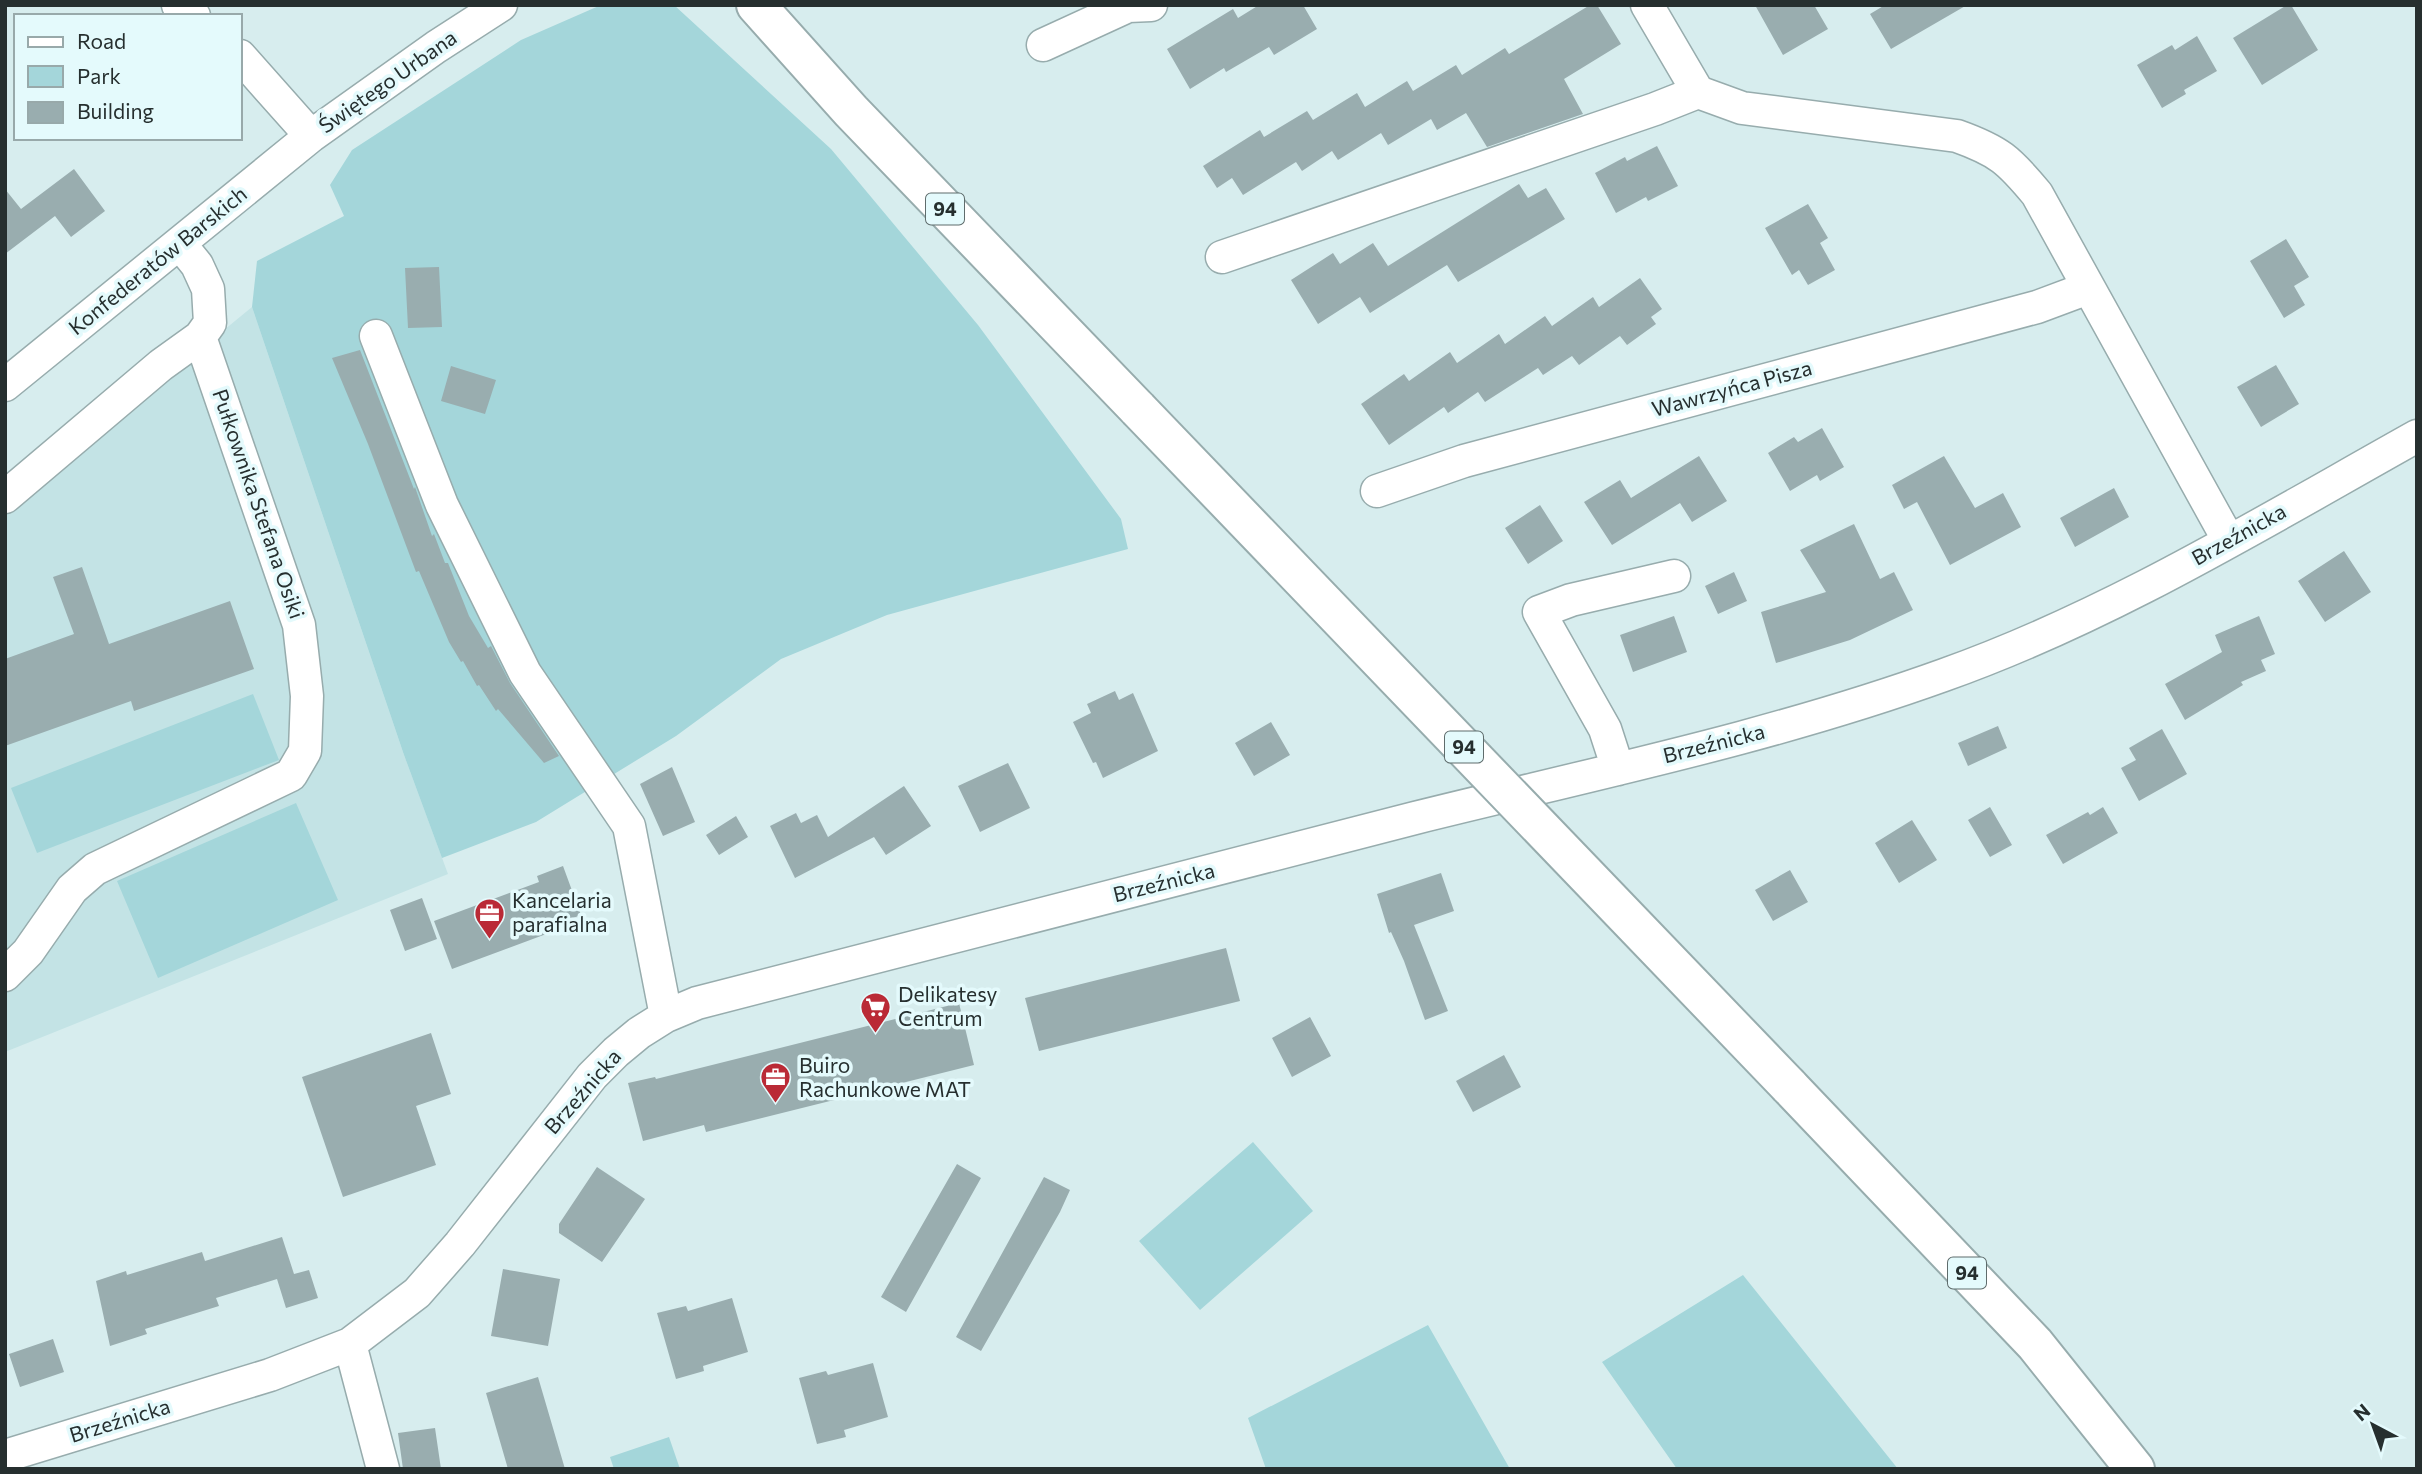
<svg xmlns="http://www.w3.org/2000/svg" width="2422" height="1474" font-family="Commissioner,sans-serif">
<style>
.built{fill:#c3e3e5}
.green{fill:#a4d6da}
.building{fill:#99adaf}
.lines{fill:none;stroke-linecap:round;stroke-linejoin:round}
.minor-casing{stroke:#97acad;stroke-width:35}
.major-casing{stroke:#97acad;stroke-width:42}
.minor{stroke:#fff;stroke-width:32}
.major{stroke:#fff;stroke-width:38}
.major-bridge-casing{stroke:#97acad;stroke-width:42;stroke-linecap:butt}
.major-bridge{stroke:#fff;stroke-width:38}
.labels{text-anchor:middle;stroke-width:7;stroke-linejoin:round;paint-order:stroke}
.shield{fill:#e4fafc;stroke:#5f6c6c;stroke-width:2}
.shield-label{font-size:19px;font-weight:bold;fill:#262f2f}
.street-label{font-size:21px;fill:#262f2f;stroke:#e4fafc}
.poi-label{font-size:21px;fill:#262f2f;stroke:#e4fafc;text-anchor:start}
</style>
<rect width="100%" height="100%" fill="#d7edee"/>
<path class="built" d="M 252,307 L 404,755 L 448,874 L 5,1052 L 5,510 Z"/>
<path class="green" d="M 601,5 L 674,5 L 831,149 L 978,325 L 1121,519 L 1128,549 L 887,615 L 781,659 L 676,736 L 536,822 L 442,858 L 404,755 L 252,307 L 257,261 L 344,216 L 330,185 L 352,150 L 521,40 Z
M 253,694 L 279,760 L 37,853 L 11,788 Z
M 296,803 L 338,900 L 158,978 L 117,881 Z
M 1253,1142 L 1313,1211 L 1200,1310 L 1139,1241 Z
M 1743,1275 L 1898,1469 L 1677,1469 L 1602,1362 Z
M 1428,1325 L 1510,1469 L 1266,1469 L 1248,1418 Z
M 669,1437 L 680,1469 L 614,1469 L 610,1457 Z"/>
<path class="building" d="M 1259,5 L 1303,5 L 1317,29 L 1274,55 L 1269,47 L 1226,72 L 1224,68 L 1190,89 L 1167,49 L 1233,9 L 1238,18 Z
M 1590,5 L 1597,5 L 1621,44 L 1564,79 L 1583,114 L 1487,147 L 1466,113 L 1437,130 L 1431,119 L 1388,145 L 1381,133 L 1338,160 L 1332,151 L 1302,171 L 1296,162 L 1243,195 L 1232,178 L 1217,188 L 1203,166 L 1260,130 L 1264,137 L 1307,111 L 1313,120 L 1357,93 L 1365,107 L 1407,81 L 1413,91 L 1456,65 L 1462,75 L 1505,48 L 1509,54 Z
M 1755,5 L 1814,5 L 1828,29 L 1783,55 Z
M 1885,5 L 1967,5 L 1891,49 L 1870,14 Z
M 2287,5 L 2291,5 L 2318,50 L 2262,85 L 2233,38 Z
M 2197,36 L 2217,71 L 2184,90 L 2186,94 L 2162,108 L 2137,65 L 2172,45 L 2175,50 Z
M 1657,146 L 1678,186 L 1648,201 L 1646,197 L 1616,213 L 1595,173 L 1625,157 L 1627,161 Z
M 74,169 L 105,211 L 71,237 L 55,216 L 5,254 L 5,189 L 21,209 Z
M 1519,184 L 1528,198 L 1546,188 L 1565,219 L 1458,282 L 1447,265 L 1370,313 L 1360,297 L 1318,324 L 1291,280 L 1333,253 L 1340,264 L 1373,243 L 1388,266 Z
M 1808,204 L 1828,238 L 1820,243 L 1835,270 L 1808,285 L 1799,270 L 1792,275 L 1765,228 Z
M 2286,239 L 2309,277 L 2294,286 L 2305,305 L 2284,318 L 2250,261 Z
M 439,267 L 442,327 L 408,328 L 405,268 Z
M 1640,278 L 1662,309 L 1651,317 L 1656,324 L 1627,345 L 1620,336 L 1579,365 L 1572,356 L 1543,375 L 1538,368 L 1485,402 L 1478,392 L 1448,413 L 1444,407 L 1389,445 L 1361,404 L 1404,374 L 1409,381 L 1450,352 L 1457,363 L 1499,334 L 1505,344 L 1545,316 L 1552,326 L 1593,297 L 1599,307 Z
M 360,350 L 414,489 L 415,487 L 432,536 L 434,534 L 445,563 L 448,563 L 469,616 L 488,648 L 491,646 L 510,683 L 559,756 L 544,763 L 498,709 L 496,711 L 479,685 L 477,686 L 463,661 L 461,662 L 449,642 L 419,571 L 416,572 L 368,444 L 332,358 Z
M 2276,365 L 2299,404 L 2261,427 L 2237,387 Z
M 451,366 L 496,380 L 485,414 L 441,401 Z
M 1822,428 L 1844,467 L 1820,481 L 1817,475 L 1790,491 L 1768,453 L 1794,437 L 1798,442 Z
M 1699,456 L 1727,501 L 1692,522 L 1680,503 L 1612,545 L 1584,502 L 1620,480 L 1631,498 Z
M 1944,456 L 1975,508 L 2003,493 L 2021,527 L 1950,565 L 1917,502 L 1904,509 L 1892,485 Z
M 2114,488 L 2129,517 L 2075,547 L 2060,518 Z
M 1540,505 L 1563,541 L 1528,564 L 1505,528 Z
M 1854,524 L 1880,579 L 1894,572 L 1913,610 L 1850,640 L 1776,663 L 1761,612 L 1826,592 L 1800,550 Z
M 2344,551 L 2371,592 L 2325,622 L 2298,581 Z
M 82,567 L 109,644 L 230,601 L 254,669 L 134,711 L 131,701 L 5,746 L 5,659 L 74,634 L 53,577 Z
M 1734,572 L 1747,601 L 1718,614 L 1705,586 Z
M 1674,616 L 1687,652 L 1633,672 L 1620,635 Z
M 2259,616 L 2275,654 L 2261,660 L 2266,671 L 2241,682 L 2243,685 L 2185,720 L 2165,684 L 2222,652 L 2215,635 Z
M 1115,691 L 1119,700 L 1133,693 L 1158,751 L 1103,778 L 1096,762 L 1093,763 L 1073,722 L 1091,713 L 1087,704 Z
M 1271,722 L 1290,755 L 1254,776 L 1235,743 Z
M 1998,726 L 2007,748 L 1968,766 L 1958,743 Z
M 2162,729 L 2187,774 L 2139,801 L 2121,768 L 2136,760 L 2129,748 Z
M 1008,763 L 1030,808 L 980,832 L 958,786 Z
M 672,767 L 695,822 L 663,836 L 640,784 Z
M 904,786 L 931,826 L 886,855 L 874,837 L 795,878 L 770,826 L 796,813 L 801,823 L 817,815 L 828,837 Z
M 1990,807 L 2012,845 L 1990,857 L 1968,820 Z
M 2103,807 L 2118,833 L 2063,864 L 2046,835 L 2088,812 L 2090,815 Z
M 736,816 L 748,837 L 719,855 L 706,835 Z
M 1912,820 L 1937,860 L 1899,883 L 1875,843 Z
M 563,866 L 581,915 L 555,925 L 557,930 L 452,969 L 434,921 L 539,882 L 537,876 Z
M 1790,870 L 1808,902 L 1773,921 L 1755,890 Z
M 1441,873 L 1454,911 L 1414,925 L 1448,1011 L 1425,1020 L 1404,961 L 1391,932 L 1389,933 L 1377,894 Z
M 422,898 L 437,939 L 405,951 L 390,910 Z
M 1226,948 L 1240,1001 L 1039,1051 L 1025,998 Z
M 959,1003 L 974,1065 L 706,1132 L 704,1125 L 643,1141 L 628,1083 L 655,1077 L 656,1079 Z
M 1310,1017 L 1331,1056 L 1292,1077 L 1272,1038 Z
M 431,1033 L 451,1094 L 416,1106 L 436,1165 L 343,1197 L 302,1077 Z
M 1504,1055 L 1521,1087 L 1473,1112 L 1456,1081 Z
M 957,1164 L 981,1178 L 906,1312 L 881,1297 Z
M 597,1167 L 645,1199 L 602,1262 L 559,1233 L 559,1224 Z
M 1044,1177 L 1070,1190 L 1060,1212 L 981,1351 L 956,1337 Z
M 282,1237 L 294,1274 L 309,1270 L 318,1298 L 286,1308 L 277,1279 L 216,1298 L 219,1306 L 145,1329 L 147,1334 L 110,1346 L 96,1281 L 126,1271 L 127,1275 L 202,1252 L 205,1261 Z
M 503,1269 L 560,1279 L 548,1346 L 491,1336 Z
M 732,1298 L 748,1352 L 703,1366 L 704,1371 L 676,1379 L 657,1313 L 686,1306 L 688,1311 Z
M 53,1339 L 64,1372 L 20,1387 L 9,1354 Z
M 873,1363 L 888,1417 L 844,1430 L 846,1437 L 817,1444 L 799,1378 L 826,1371 L 828,1375 Z
M 538,1377 L 565,1469 L 508,1469 L 486,1393 Z
M 435,1428 L 441,1469 L 403,1469 L 398,1433 Z"/>
<g class="lines">
<defs>
<path id="minor" d="M 178,5 L 194,16
M 1647,5 L 1698,92 L 1742,108 L 1957,136 C 1999,151 2009,160 2037,194 L 2229,541
M 1043,45 L 1128,6 L 1151,5
M 240,56 L 311,136
M 1222,257 L 1655,109 L 1698,92
M 376,336 L 442,505 L 525,673 L 629,826 L 666,1016
M 5,385 L 311,136 L 436,47 L 501,5
M 1377,491 L 1464,461 L 2037,307 L 2088,288
M 5,497 L 161,365 L 200,337 L 210,323 L 208,289 L 197,265 L 180,244
M 1618,769 L 1605,729 L 1539,612 L 1571,600 L 1674,576
M 5,975 L 28,952 L 72,889 L 95,869 L 291,775 L 305,751 L 307,696 L 299,625 L 200,337
M 350,1344 L 383,1469
M 5,1456 L 270,1375 L 350,1344 L 417,1293 L 460,1244 L 592,1076 L 616,1052 L 639,1033 L 666,1016 L 697,1003 C 936,942 1175,878 1415,818 C 1592,774 1772,737 1944,675 C 2110,616 2263,522 2417,436"/>
<path id="major" d="M 756,5 L 851,111 L 1138,409
M 1789,1086 L 2035,1344 L 2135,1469"/>
</defs>
<use href="#minor" class="minor-casing"/>
<use href="#major" class="major-casing"/>
<use href="#minor" class="minor"/>
<use href="#major" class="major"/>
<defs>
<path id="major-bridge" d="M 1138,409 L 1789,1086"/>
</defs>
<use href="#major-bridge" class="major-bridge-casing"/>
<use href="#major-bridge" class="major-bridge"/>
</g>
<defs>
<symbol id="office-pin" viewBox="-11 -11 22 30"><path d="M0 17L-7.5 6A9.5 9.5 0 1 1 7.5 6Z" fill="#ba2a36" stroke="#e4fafc"/><path d="M-6-3h4V-5.5h4V-3h4V5H-6ZM-1-4.5V-3h2v-1.5ZM-6 0V1H6V0Z" fill="#fff"/></symbol>
<symbol id="supermarket-pin" viewBox="-11 -11 22 30"><path d="M0 17L-7.5 6A9.5 9.5 0 1 1 7.5 6Z" fill="#ba2a36" stroke="#e4fafc"/><path d="M-6-5.5h2.5l.6 2H6L4.5 2H-2.5L-4.4-4H-6ZM-1.5 3.2a1.3 1.3 0 1 0 .1 0ZM3 3.2a1.3 1.3 0 1 0 .1 0Z" fill="#fff"/></symbol>
</defs>
<g fill-rule="evenodd">
<use href="#office-pin" x="472" y="896" width="35" height="47"/>
<use href="#supermarket-pin" x="858" y="990" width="35" height="47"/>
<use href="#office-pin" x="758" y="1060" width="35" height="47"/>
</g>
<g class="labels">
<g class="shield">
<rect x="926" y="193.5" width="38" height="31" rx="5"/>
<rect x="1445" y="731.5" width="38" height="31" rx="5"/>
<rect x="1948" y="1257.5" width="38" height="31" rx="5"/>
</g>
<g class="shield-label">
<text x="945" y="216">94</text>
<text x="1464" y="754">94</text>
<text x="1967" y="1280">94</text>
</g>
<g class="street-label">
<text transform="translate(388 82) rotate(-35)" y="7">Świętego Urbana</text>
<text transform="translate(158 261) rotate(-39)" y="7">Konfederatów Barskich</text>
<text transform="translate(1732 389) rotate(-15)" y="7">Wawrzyńca Pisza</text>
<text transform="translate(258 504) rotate(71)" y="7">Pułkownika Stefana Osiki</text>
<text transform="translate(2239 535) rotate(-29)" y="7">Brzeźnicka</text>
<text transform="translate(1714 744) rotate(-14)" y="7">Brzeźnicka</text>
<text transform="translate(1164 883) rotate(-14)" y="7">Brzeźnicka</text>
<text transform="translate(583 1092) rotate(-49)" y="7">Brzeźnicka</text>
<text transform="translate(120 1421) rotate(-17)" y="7">Brzeźnicka</text>
</g>
<g class="poi-label">
<text x="512" y="908">Kancelaria<tspan x="512" dy="24">parafialna</tspan></text>
<text x="898" y="1002">Delikatesy<tspan x="898" dy="24">Centrum</tspan></text>
<text x="799" y="1073">Buiro<tspan x="799" dy="24">Rachunkowe MAT</tspan></text>
</g>
</g>
<rect width="2422" height="1474" fill="none" stroke="#262f2f" stroke-width="14"/>
<rect x="14" y="14" width="228" height="126" fill="#e4fafc" stroke="#98a9aa" stroke-width="2"/>
<rect x="28" y="37" width="35" height="10" fill="#ffffff" stroke="#98a9aa" stroke-width="2"/>
<text x="77" y="49" font-size="21" fill="#262f2f">Road</text>
<rect x="28" y="66" width="35" height="21" fill="#a4d6da" stroke="#98a9aa" stroke-width="2"/>
<text x="77" y="84" font-size="21" fill="#262f2f">Park</text>
<rect x="28" y="102" width="35" height="21" fill="#99adaf" stroke="#98a9aa" stroke-width="2"/>
<text x="77" y="119" font-size="21" fill="#262f2f">Building</text>
<g transform="translate(2373 1425) rotate(319)" stroke="#e4fafc" stroke-width="5" paint-order="stroke">
<path d="M0-5L12 26L0 18L-12 26Z" fill="#262f2f"/>
<text y="-10" font-size="19" font-weight="bold" text-anchor="middle" fill="#262f2f">N</text>
</g>
</svg>
